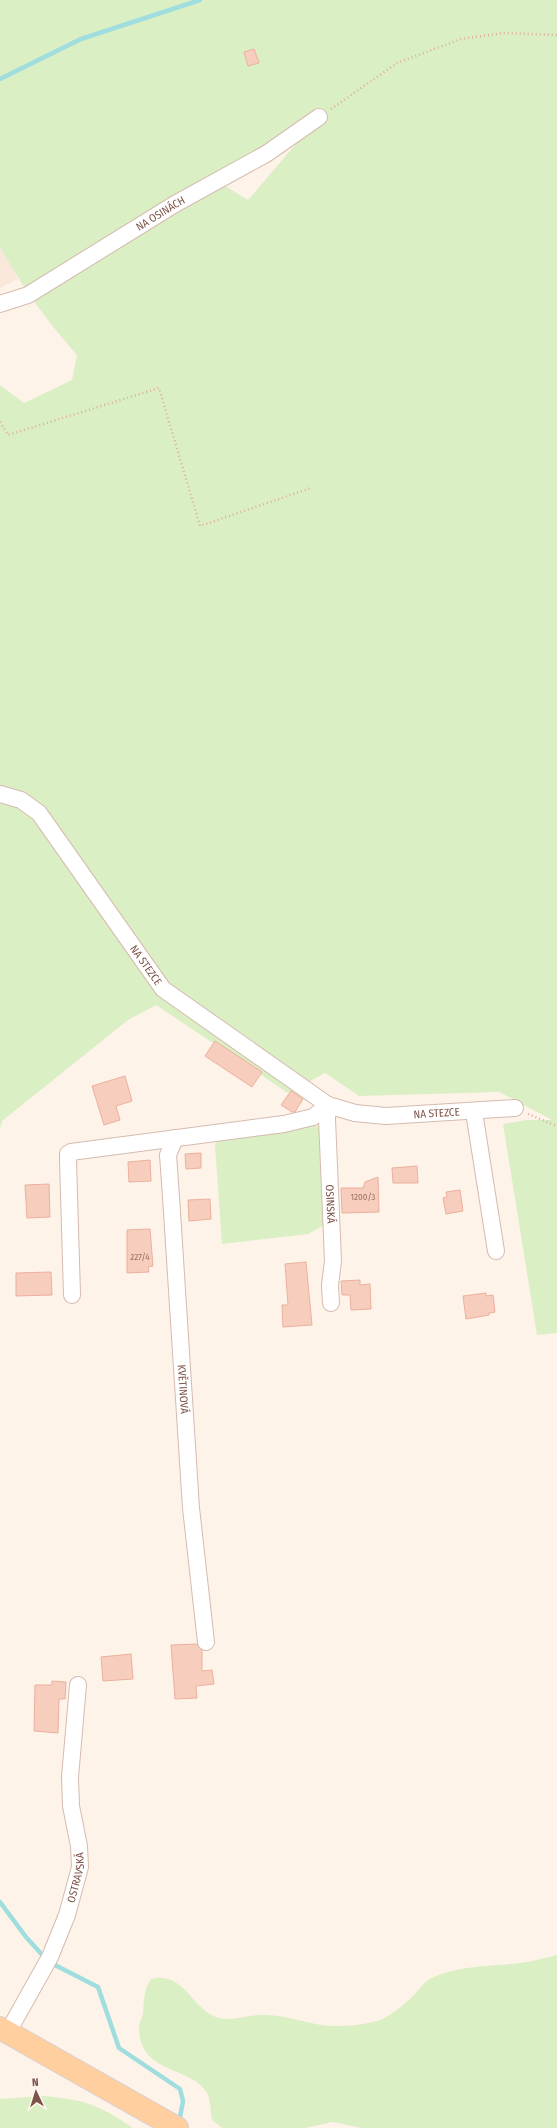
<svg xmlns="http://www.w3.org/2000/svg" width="557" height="2128" font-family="'Fira Sans Condensed',sans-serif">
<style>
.residential{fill:#f9e7d9}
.green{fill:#dbefc5;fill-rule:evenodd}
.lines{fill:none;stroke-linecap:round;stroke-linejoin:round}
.stream{stroke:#9fddde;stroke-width:4.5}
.building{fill:#f7cdbd;stroke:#ecb09c}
.street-casing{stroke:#d5bbaf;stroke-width:18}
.primary-casing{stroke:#dbcfcc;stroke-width:24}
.path{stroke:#ddaf9f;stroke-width:2.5;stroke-dasharray:1 3;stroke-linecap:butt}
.street{stroke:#fff;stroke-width:16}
.primary{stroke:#ffcf9f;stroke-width:22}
.labels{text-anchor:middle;stroke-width:3.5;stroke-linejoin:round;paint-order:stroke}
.number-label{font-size:9px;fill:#9c7265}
.street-label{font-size:11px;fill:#7d5448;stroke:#fff8f1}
</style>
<rect width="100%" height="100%" fill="#fef3e9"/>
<path class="residential" d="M 0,247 L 18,279 L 0,288 Z"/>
<path class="green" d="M 0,0 L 557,0 L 557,1333 L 537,1335 L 503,1124 L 526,1120 L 552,1120 L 499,1092 L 359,1096 L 325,1073 L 288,1093 L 156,1005 L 128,1020 L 2,1121 L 0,1129 L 0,385 L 24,403 L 72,380 L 77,355 C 47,321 22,287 0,247 ZM 318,118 L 248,200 L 209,176 Z
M 315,1125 L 318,1126 L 319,1129 L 323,1226 L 308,1234 L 222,1244 L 215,1146 L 217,1139 Z
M 557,1955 L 557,2128 L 361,2128 L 333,2122 L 305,2128 L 222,2128 L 212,2120 C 210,2112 211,2099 207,2093 C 192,2066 140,2075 139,2029 C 138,2024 142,2019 143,2014 C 144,2001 143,1991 151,1979 C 188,1969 194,2021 229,2019 C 243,2018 253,2014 268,2015 C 286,2016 304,2022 321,2025 C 337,2027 357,2026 373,2022 C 388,2019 404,2005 415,1994 C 419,1989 424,1982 430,1979 C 457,1965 489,1967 519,1963 C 531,1962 544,1958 557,1955 Z
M 44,2096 C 85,2100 98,2104 133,2128 L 0,2128 L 0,2099 Z"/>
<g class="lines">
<path class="stream" d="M 0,79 L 81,39 L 200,0
M 0,1902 L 26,1937 L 45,1958
M 51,1963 L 98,1987 L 119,2048 L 180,2089 L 183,2101 L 179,2123"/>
</g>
<path class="building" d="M 254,49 L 259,63 L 248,66 L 244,52 Z
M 215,1041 L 262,1072 L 252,1087 L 205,1056 Z
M 125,1076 L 132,1101 L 116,1106 L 120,1120 L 104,1125 L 92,1086 Z
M 291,1091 L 303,1099 L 295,1112 L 292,1112 L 281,1105 Z
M 201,1153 L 201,1168 L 186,1169 L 185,1154 Z
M 150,1160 L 151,1181 L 129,1182 L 128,1162 Z
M 417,1166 L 418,1183 L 393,1183 L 392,1168 Z
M 378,1177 L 379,1212 L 342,1213 L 341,1188 L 363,1188 L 365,1182 Z
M 49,1184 L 50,1217 L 27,1218 L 25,1185 Z
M 460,1190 L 463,1211 L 446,1214 L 443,1198 L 447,1197 L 446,1192 Z
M 210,1199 L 211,1219 L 189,1221 L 188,1200 Z
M 150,1229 L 153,1266 L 148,1267 L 149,1272 L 127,1273 L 127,1230 Z
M 306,1262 L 312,1325 L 283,1327 L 282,1305 L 288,1305 L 285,1264 Z
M 51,1272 L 52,1295 L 16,1296 L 16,1273 Z
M 360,1280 L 360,1285 L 370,1284 L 371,1309 L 351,1310 L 350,1295 L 342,1295 L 341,1281 Z
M 486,1293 L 486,1296 L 493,1295 L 495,1312 L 489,1313 L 489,1315 L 466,1319 L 463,1296 Z
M 197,1644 L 202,1650 L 202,1671 L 212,1670 L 214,1684 L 196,1686 L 197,1698 L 175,1699 L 171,1645 Z
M 131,1654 L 133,1679 L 103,1681 L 101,1657 Z
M 52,1681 L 66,1682 L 65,1699 L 59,1699 L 58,1733 L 34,1731 L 35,1685 L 52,1685 Z"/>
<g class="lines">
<defs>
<g id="street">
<path id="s1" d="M 0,304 L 28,295 L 175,204 L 266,154 L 319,117"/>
<path id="s2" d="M 0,794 L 21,800 L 39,813 L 163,989 L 328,1105 L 355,1113 L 386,1116 L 515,1108"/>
<path id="s3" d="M 328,1105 L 327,1119 L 333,1261 L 330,1285 L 331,1303"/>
<path d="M 474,1112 L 496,1251"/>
<path id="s4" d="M 175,1138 L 168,1155 L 171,1197 L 191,1508 L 206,1642"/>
<path d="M 72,1295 L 68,1160 L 68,1154 L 71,1152 L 284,1124 L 313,1117 L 328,1105"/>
<path id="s5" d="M 8,2032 L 50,1957 L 67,1915 L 80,1867 L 79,1846 L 71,1806 L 70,1777 L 78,1685"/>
</g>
<path id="primary" d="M 0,2028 L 177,2128"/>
</defs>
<use href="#street" class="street-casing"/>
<use href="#primary" class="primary-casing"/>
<path class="path" d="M 331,109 L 397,63 L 461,39 L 503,33 L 557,35
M 0,422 L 8,435 L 159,388 L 200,526 L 311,488
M 528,1114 L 557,1126"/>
<use href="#street" class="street"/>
<use href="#primary" class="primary"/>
</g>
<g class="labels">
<g class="number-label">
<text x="363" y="1200">1200/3</text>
<text x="140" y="1260">227/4</text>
</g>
<g class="street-label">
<text dy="4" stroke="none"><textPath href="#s1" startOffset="185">NA OSINÁCH</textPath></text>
<text dy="4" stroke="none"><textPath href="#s2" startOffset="230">NA STEZCE</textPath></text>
<text dy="4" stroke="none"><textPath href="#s2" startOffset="571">NA STEZCE</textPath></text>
<text dy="4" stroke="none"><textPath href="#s3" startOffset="99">OSINSKÁ</textPath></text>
<text dy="4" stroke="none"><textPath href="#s4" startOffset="253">KVĚTINOVÁ</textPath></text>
<text dy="4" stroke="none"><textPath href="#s5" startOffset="170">OSTRAVSKÁ</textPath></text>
</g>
</g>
<g transform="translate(36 2092) rotate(356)" stroke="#fff8f1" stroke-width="3" paint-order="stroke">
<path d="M0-3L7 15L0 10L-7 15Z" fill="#7d5448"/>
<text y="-6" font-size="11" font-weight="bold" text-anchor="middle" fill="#7d5448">N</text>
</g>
</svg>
